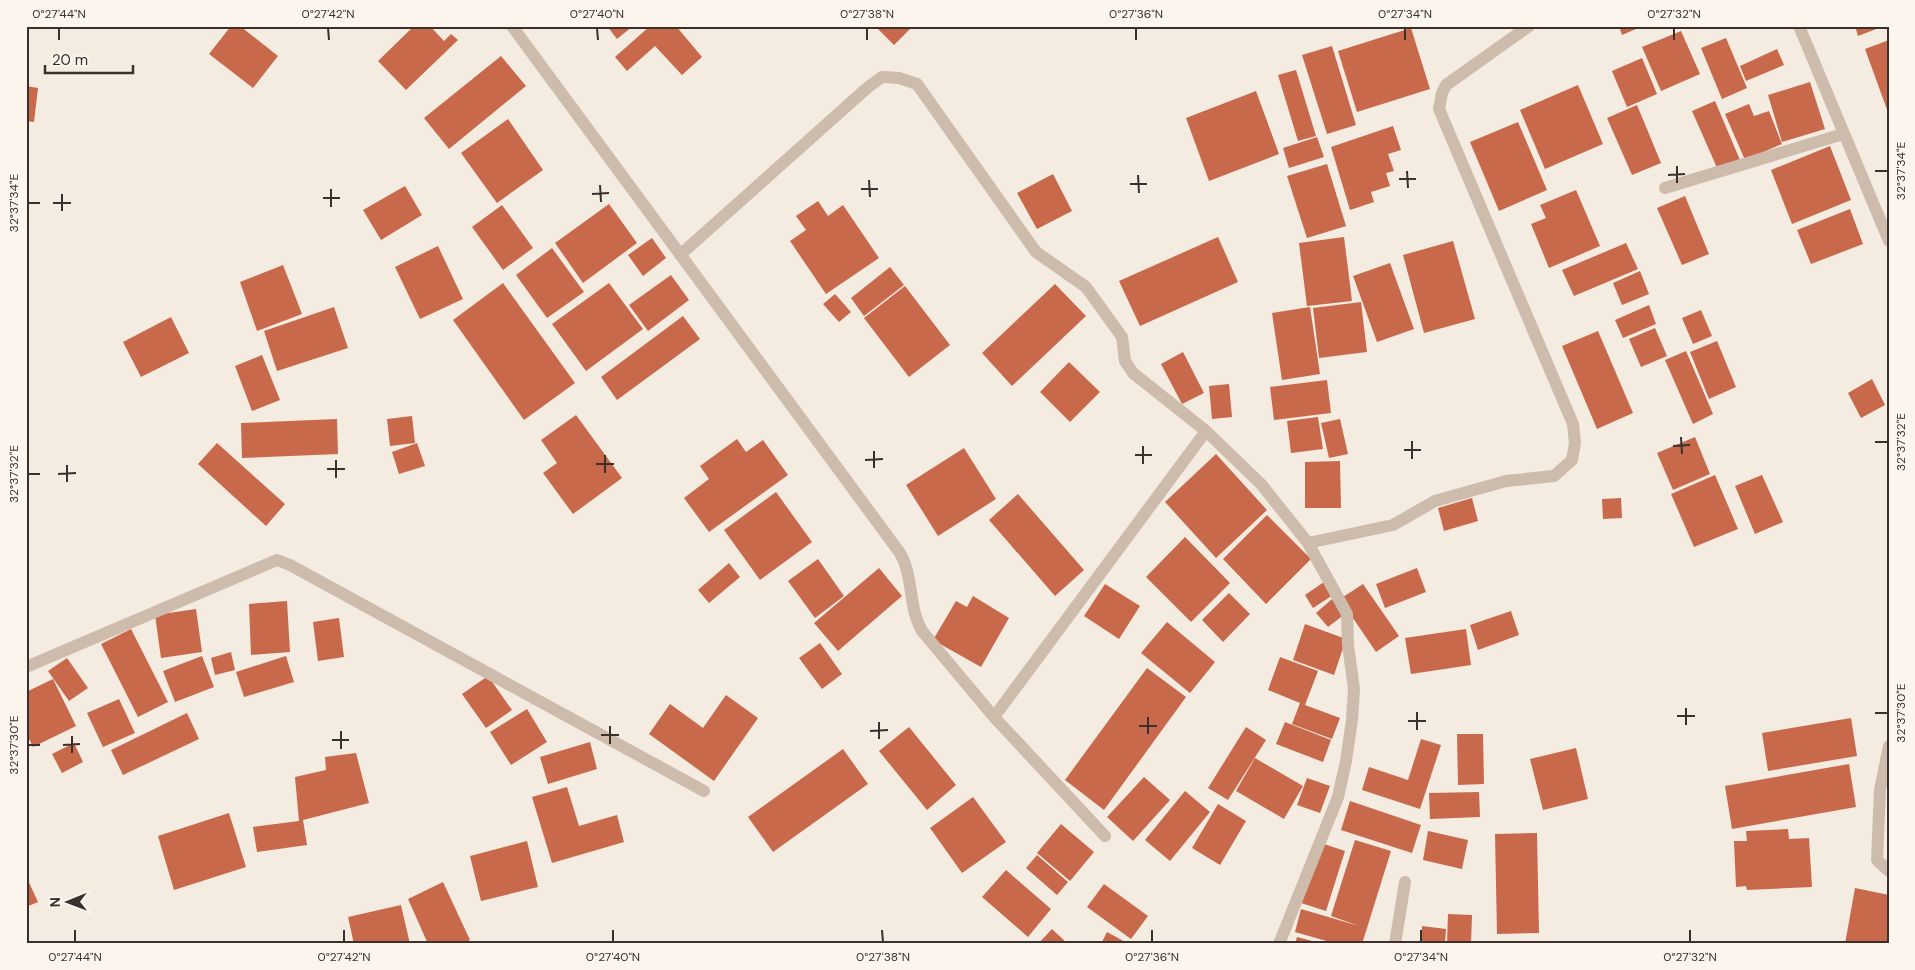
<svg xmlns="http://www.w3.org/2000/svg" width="1915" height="970" font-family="'DM Sans',sans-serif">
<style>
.building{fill:#c8694b}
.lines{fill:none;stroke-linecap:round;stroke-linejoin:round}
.minor{stroke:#cdbbac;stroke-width:12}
.ticks{fill:none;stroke:#3b302b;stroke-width:2}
.neatline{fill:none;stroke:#3b302b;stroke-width:2}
.ticks-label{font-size:12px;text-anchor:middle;fill:#3b302b}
</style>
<rect width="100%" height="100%" fill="#f4ebe1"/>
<path class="building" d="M 231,26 L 240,26 L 278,56 L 253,88 L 209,54 Z
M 414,26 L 430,26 L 444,41 L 451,34 L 458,40 L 406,90 L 378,61 Z
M 607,26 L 633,26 L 617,39 Z
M 650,26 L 676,26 L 702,57 L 682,75 L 655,46 L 627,71 L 615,57 Z
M 875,26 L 913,26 L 894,45 Z
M 1619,26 L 1643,26 L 1622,35 Z
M 1855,26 L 1884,26 L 1858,36 Z
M 1411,28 L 1430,89 L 1357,112 L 1338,51 Z
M 1681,31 L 1700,74 L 1661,91 L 1642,47 Z
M 1726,38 L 1747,88 L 1722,99 L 1701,48 Z
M 1889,40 L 1889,115 L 1865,49 Z
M 1332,46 L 1356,125 L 1327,134 L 1302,55 Z
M 1777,49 L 1784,65 L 1746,81 L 1740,66 Z
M 501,56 L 526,86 L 449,149 L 424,118 Z
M 1642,58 L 1657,94 L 1627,107 L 1612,71 Z
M 1296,70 L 1316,136 L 1298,141 L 1278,75 Z
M 1810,82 L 1825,129 L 1782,142 L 1768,95 Z
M 1578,85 L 1603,144 L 1545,169 L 1520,110 Z
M 26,86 L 38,88 L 34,122 L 26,121 Z
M 1256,91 L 1279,154 L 1209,181 L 1186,118 Z
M 1715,101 L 1740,160 L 1718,170 L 1692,111 Z
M 1749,104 L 1754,116 L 1769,111 L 1782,144 L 1745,160 L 1725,114 Z
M 1637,105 L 1661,163 L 1632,175 L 1607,118 Z
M 508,119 L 543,170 L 497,203 L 461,153 Z
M 1518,122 L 1547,190 L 1499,211 L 1470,142 Z
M 1393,126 L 1401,150 L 1388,154 L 1394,171 L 1386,173 L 1390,186 L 1371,192 L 1374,202 L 1350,210 L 1331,147 Z
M 1317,137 L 1324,157 L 1289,168 L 1283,148 Z
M 1830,146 L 1851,200 L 1792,224 L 1771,170 Z
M 1327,164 L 1346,226 L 1307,238 L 1287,176 Z
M 1053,174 L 1072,211 L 1037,229 L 1017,193 Z
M 405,186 L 422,215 L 381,240 L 363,210 Z
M 1576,190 L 1600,246 L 1549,268 L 1531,224 L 1546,218 L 1540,205 Z
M 1685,196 L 1709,254 L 1682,265 L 1657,208 Z
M 818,201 L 828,216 L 843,205 L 879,258 L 826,294 L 790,241 L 806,230 L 796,216 Z
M 609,204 L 637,243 L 583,283 L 555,243 Z
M 502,205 L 533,248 L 503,270 L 472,227 Z
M 1850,209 L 1863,244 L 1811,264 L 1797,230 Z
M 1218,237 L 1238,282 L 1140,326 L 1119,281 Z
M 1344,237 L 1352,301 L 1307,306 L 1299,243 Z
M 652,238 L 666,258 L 643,276 L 628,255 Z
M 1453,241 L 1475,319 L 1424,333 L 1403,255 Z
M 1626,243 L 1638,269 L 1574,296 L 1562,270 Z
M 438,246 L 463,299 L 420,319 L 395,267 Z
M 552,248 L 584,292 L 547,318 L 516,275 Z
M 1390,263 L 1414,329 L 1377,342 L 1353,276 Z
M 283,265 L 302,314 L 257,331 L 240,282 Z
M 890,267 L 904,285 L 864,316 L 851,298 Z
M 1640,271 L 1649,294 L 1622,305 L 1613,283 Z
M 671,275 L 689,300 L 648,331 L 629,305 Z
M 503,283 L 575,383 L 524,420 L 453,320 Z
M 609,283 L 643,329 L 586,371 L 552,324 Z
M 1055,284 L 1086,316 L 1012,386 L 982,353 Z
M 905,286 L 950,345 L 909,377 L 864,318 Z
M 835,294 L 851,312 L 839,322 L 823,304 Z
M 1361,302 L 1367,352 L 1319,358 L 1313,308 Z
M 1649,305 L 1656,324 L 1623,338 L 1615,320 Z
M 334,307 L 348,348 L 277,371 L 264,331 Z
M 1310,307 L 1320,374 L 1282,380 L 1272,313 Z
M 1701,310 L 1712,336 L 1693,344 L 1682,318 Z
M 683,316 L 700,339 L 617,400 L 601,377 Z
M 171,317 L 189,353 L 141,377 L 123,342 Z
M 1655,328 L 1667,356 L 1641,367 L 1629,339 Z
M 1598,331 L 1633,413 L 1597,429 L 1562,346 Z
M 1717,341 L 1736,387 L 1709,399 L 1690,352 Z
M 1686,351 L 1713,414 L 1693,424 L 1665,360 Z
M 1183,352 L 1204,393 L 1182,404 L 1161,364 Z
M 262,355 L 280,400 L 252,411 L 235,366 Z
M 1069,362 L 1100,392 L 1070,422 L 1040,392 Z
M 1872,379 L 1885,405 L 1861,418 L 1848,393 Z
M 1327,380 L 1331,413 L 1274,420 L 1270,387 Z
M 1229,384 L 1232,417 L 1212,419 L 1209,386 Z
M 576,415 L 622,478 L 573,514 L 543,473 L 557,463 L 541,440 Z
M 412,416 L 415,443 L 390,446 L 387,419 Z
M 1318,417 L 1323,449 L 1291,453 L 1287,421 Z
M 337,419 L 338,454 L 242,458 L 241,423 Z
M 1340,419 L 1348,454 L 1329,458 L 1321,423 Z
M 1695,437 L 1710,474 L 1673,490 L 1657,453 Z
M 737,439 L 746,452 L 763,440 L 788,475 L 709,532 L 684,498 L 709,479 L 700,466 Z
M 217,443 L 285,504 L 266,526 L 198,464 Z
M 417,443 L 425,466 L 399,474 L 392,452 Z
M 964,448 L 996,499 L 938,536 L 906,485 Z
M 1216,454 L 1267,510 L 1216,558 L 1165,502 Z
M 1340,461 L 1341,508 L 1305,508 L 1305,462 Z
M 1715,475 L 1738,529 L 1694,547 L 1671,494 Z
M 1762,475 L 1783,522 L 1755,534 L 1735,486 Z
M 776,492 L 812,542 L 760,580 L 724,530 Z
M 1018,494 L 1084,570 L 1055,596 L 989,520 Z
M 1472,498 L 1478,521 L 1444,531 L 1438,508 Z
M 1621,498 L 1622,518 L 1603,519 L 1602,499 Z
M 1267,515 L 1311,559 L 1266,604 L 1223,559 Z
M 1185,537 L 1230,583 L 1191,622 L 1146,577 Z
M 818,559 L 844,596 L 815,618 L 788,581 Z
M 729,563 L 740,577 L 709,603 L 698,590 Z
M 879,568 L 902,596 L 838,651 L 814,623 Z
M 1417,568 L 1426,592 L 1385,608 L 1376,584 Z
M 1324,582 L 1333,595 L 1313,608 L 1305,595 Z
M 1105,584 L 1140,606 L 1119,639 L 1084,616 Z
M 1363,584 L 1399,636 L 1376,652 L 1340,599 Z
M 1229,593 L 1250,614 L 1223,642 L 1202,620 Z
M 973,596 L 1009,618 L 981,667 L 933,640 L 956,601 L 967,607 Z
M 1332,599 L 1345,614 L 1328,627 L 1316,613 Z
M 287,601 L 290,652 L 251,655 L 249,604 Z
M 196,609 L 202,652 L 161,658 L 155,615 Z
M 1511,611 L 1519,635 L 1478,650 L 1470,625 Z
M 339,618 L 344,657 L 318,661 L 313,622 Z
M 1167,622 L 1215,662 L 1190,693 L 1141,653 Z
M 1305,624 L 1346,639 L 1334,675 L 1293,660 Z
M 131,629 L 168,702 L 138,717 L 101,644 Z
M 1466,629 L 1471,665 L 1411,674 L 1405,638 Z
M 820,643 L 842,674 L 822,689 L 799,658 Z
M 231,652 L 235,670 L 215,675 L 211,658 Z
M 202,656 L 214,687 L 175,702 L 163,671 Z
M 286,656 L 294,682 L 244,697 L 236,672 Z
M 1280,657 L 1318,671 L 1305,705 L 1340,718 L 1332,739 L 1292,724 L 1300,703 L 1268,690 Z
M 67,658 L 88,688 L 69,701 L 48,671 Z
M 1147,668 L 1186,697 L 1104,810 L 1065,780 Z
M 488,676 L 512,710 L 486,728 L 462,694 Z
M 53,679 L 76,726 L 33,747 L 26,733 L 26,692 Z
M 726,695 L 758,718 L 714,781 L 649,734 L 670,704 L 703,728 Z
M 119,699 L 135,733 L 103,747 L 87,713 Z
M 527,709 L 547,742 L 511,765 L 490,732 Z
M 187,713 L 199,739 L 123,775 L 111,750 Z
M 1851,718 L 1857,756 L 1768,771 L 1762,733 Z
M 1285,722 L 1331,740 L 1323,762 L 1276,744 Z
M 909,727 L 956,785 L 927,810 L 879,751 Z
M 1246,727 L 1266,740 L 1228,800 L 1208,788 Z
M 1457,734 L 1483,734 L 1484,784 L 1458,785 Z
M 1421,739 L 1441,745 L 1420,809 L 1362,790 L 1369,767 L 1408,780 Z
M 590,742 L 597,769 L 548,784 L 540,757 Z
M 74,743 L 83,762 L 62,773 L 52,754 Z
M 1576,748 L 1588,799 L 1543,810 L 1530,759 Z
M 843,749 L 868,784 L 773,852 L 748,817 Z
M 356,753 L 369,803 L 303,820 L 307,845 L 257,852 L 253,827 L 299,821 L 295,777 L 326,770 L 325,757 Z
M 1255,758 L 1303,786 L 1284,819 L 1236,791 Z
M 1849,764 L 1856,807 L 1732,829 L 1725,786 Z
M 1144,777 L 1170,800 L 1133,841 L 1107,817 Z
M 1307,778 L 1330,786 L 1320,813 L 1297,805 Z
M 567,787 L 579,826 L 617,815 L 624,842 L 552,863 L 532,797 Z
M 1185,791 L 1210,812 L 1170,861 L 1145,840 Z
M 1479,792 L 1480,817 L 1430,819 L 1429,793 Z
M 973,797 L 1006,842 L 962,873 L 930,828 Z
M 1350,801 L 1421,825 L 1412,853 L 1341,830 Z
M 1218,804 L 1246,821 L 1220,865 L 1192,848 Z
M 229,813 L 246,867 L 174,890 L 158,836 Z
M 1061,824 L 1094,852 L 1070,881 L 1037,853 Z
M 1788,829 L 1789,839 L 1809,838 L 1812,887 L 1747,890 L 1746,886 L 1736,887 L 1734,841 L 1747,841 L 1746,831 Z
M 1428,831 L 1468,840 L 1462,869 L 1423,860 Z
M 1537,833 L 1539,933 L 1497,934 L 1495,834 Z
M 1355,840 L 1391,851 L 1362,944 L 1337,944 L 1295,932 L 1301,909 L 1359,926 L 1331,916 Z
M 527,841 L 538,887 L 481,901 L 470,856 Z
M 1321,843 L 1345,851 L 1326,911 L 1301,903 Z
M 1037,855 L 1068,882 L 1057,895 L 1026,868 Z
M 1006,870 L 1051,909 L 1028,937 L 982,897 Z
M 26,876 L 38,902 L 26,907 Z
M 443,882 L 470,940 L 462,944 L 428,944 L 408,899 Z
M 1104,884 L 1148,916 L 1131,939 L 1087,907 Z
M 1855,888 L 1889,895 L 1889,944 L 1845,944 Z
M 401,905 L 410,944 L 354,944 L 348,917 Z
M 1448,914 L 1472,915 L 1471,944 L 1447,944 Z
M 1422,926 L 1446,929 L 1445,944 L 1421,944 Z
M 1052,929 L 1068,944 L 1038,944 Z
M 1107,932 L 1129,944 L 1101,944 Z
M 1297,937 L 1320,943 L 1320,944 L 1295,944 Z"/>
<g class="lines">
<path class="minor" d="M 512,26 L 900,553 C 914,577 908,607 922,631 L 994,717 L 1105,836
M 1799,26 L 1889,241
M 1665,188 L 1843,134
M 680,255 L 867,88 L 882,77 L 899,78 L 917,84 L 1036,252 L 1086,287 L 1122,337 L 1125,361 L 1133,373 L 1206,431 L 1261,484 L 1308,543 L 1347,614 L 1348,645 L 1354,689 L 1352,720 L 1346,761 L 1338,797 L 1279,944
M 1308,543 L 1393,525 L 1435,501 L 1506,481 L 1554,476 L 1572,460 L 1575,443 L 1573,424 L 1439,109 L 1442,93 L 1446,85 L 1529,26
M 26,667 L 277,560 L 290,565 L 704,791
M 994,717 L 1206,431
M 1889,746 L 1880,790 L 1877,860 L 1889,871
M 1395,944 L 1405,882"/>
</g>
<path class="ticks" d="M 59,28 L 59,40M 328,28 L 329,40M 597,28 L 598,40M 867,28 L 867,40M 1136,28 L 1136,40M 1405,28 L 1405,40M 1674,28 L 1674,40M 1677,166 L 1677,183M 1407,171 L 1408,188M 1875,171 L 1888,171M 1138,175 L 1139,193M 1668,175 L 1685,174M 1399,179 L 1416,179M 869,180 L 870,197M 1130,184 L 1147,184M 600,185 L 601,202M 331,189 L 331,207M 861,189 L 878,189M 62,194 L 62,211M 592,194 L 609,193M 323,198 L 340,198M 28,203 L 40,203M 53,203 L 71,203M 1681,437 L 1682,454M 1412,441 L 1412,459M 1875,442 L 1888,442M 1143,446 L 1143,464M 1673,446 L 1690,445M 1404,450 L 1421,450M 874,451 L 874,468M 605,455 L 605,473M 1135,455 L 1152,455M 336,460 L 336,478M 865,460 L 883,459M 596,464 L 614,464M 67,465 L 67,482M 327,469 L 345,469M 28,474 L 40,474M 58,474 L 76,473M 1686,708 L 1686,725M 1417,712 L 1417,730M 1875,713 L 1888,713M 1677,716 L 1695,716M 1148,717 L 1148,734M 1408,721 L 1426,721M 879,722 L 879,739M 610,726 L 610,744M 1139,726 L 1157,726M 341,731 L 341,749M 870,731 L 888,730M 601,735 L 619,735M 72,736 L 72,753M 332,740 L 349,740M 28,745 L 40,745M 63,745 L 80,744M 75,930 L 75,942M 344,930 L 344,942M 613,930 L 613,942M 882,930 L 883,942M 1152,930 L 1152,942M 1421,930 L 1421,942M 1690,930 L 1690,942"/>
<rect width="1915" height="970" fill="none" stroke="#fbf5ee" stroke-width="55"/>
<g transform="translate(68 902) rotate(269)" stroke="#fbf5ee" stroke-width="4" paint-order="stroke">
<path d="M0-4L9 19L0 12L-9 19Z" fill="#3b302b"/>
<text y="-8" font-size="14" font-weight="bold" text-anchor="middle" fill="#3b302b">N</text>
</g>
<path d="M45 65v8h88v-8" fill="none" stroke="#3b302b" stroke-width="2.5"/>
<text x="52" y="65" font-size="15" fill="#3b302b" stroke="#fbf5ee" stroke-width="4" paint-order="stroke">20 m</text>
<rect x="28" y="28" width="1860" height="914" class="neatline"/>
<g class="ticks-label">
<text x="59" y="18">0°27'44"N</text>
<text x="328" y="18">0°27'42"N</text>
<text x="597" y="18">0°27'40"N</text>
<text x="867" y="18">0°27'38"N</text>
<text x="1136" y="18">0°27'36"N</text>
<text x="1405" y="18">0°27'34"N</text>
<text x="1674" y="18">0°27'32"N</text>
<text transform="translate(1901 171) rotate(-90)" y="4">32°37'34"E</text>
<text transform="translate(14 203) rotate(-90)" y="4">32°37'34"E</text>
<text transform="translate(1901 442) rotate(-90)" y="4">32°37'32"E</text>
<text transform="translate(14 474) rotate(-90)" y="4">32°37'32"E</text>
<text transform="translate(1901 713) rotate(-90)" y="4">32°37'30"E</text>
<text transform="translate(14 745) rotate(-90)" y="4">32°37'30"E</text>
<text x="75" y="961">0°27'44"N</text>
<text x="344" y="961">0°27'42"N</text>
<text x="613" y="961">0°27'40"N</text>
<text x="883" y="961">0°27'38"N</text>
<text x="1152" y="961">0°27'36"N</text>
<text x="1421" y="961">0°27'34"N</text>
<text x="1690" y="961">0°27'32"N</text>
</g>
</svg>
